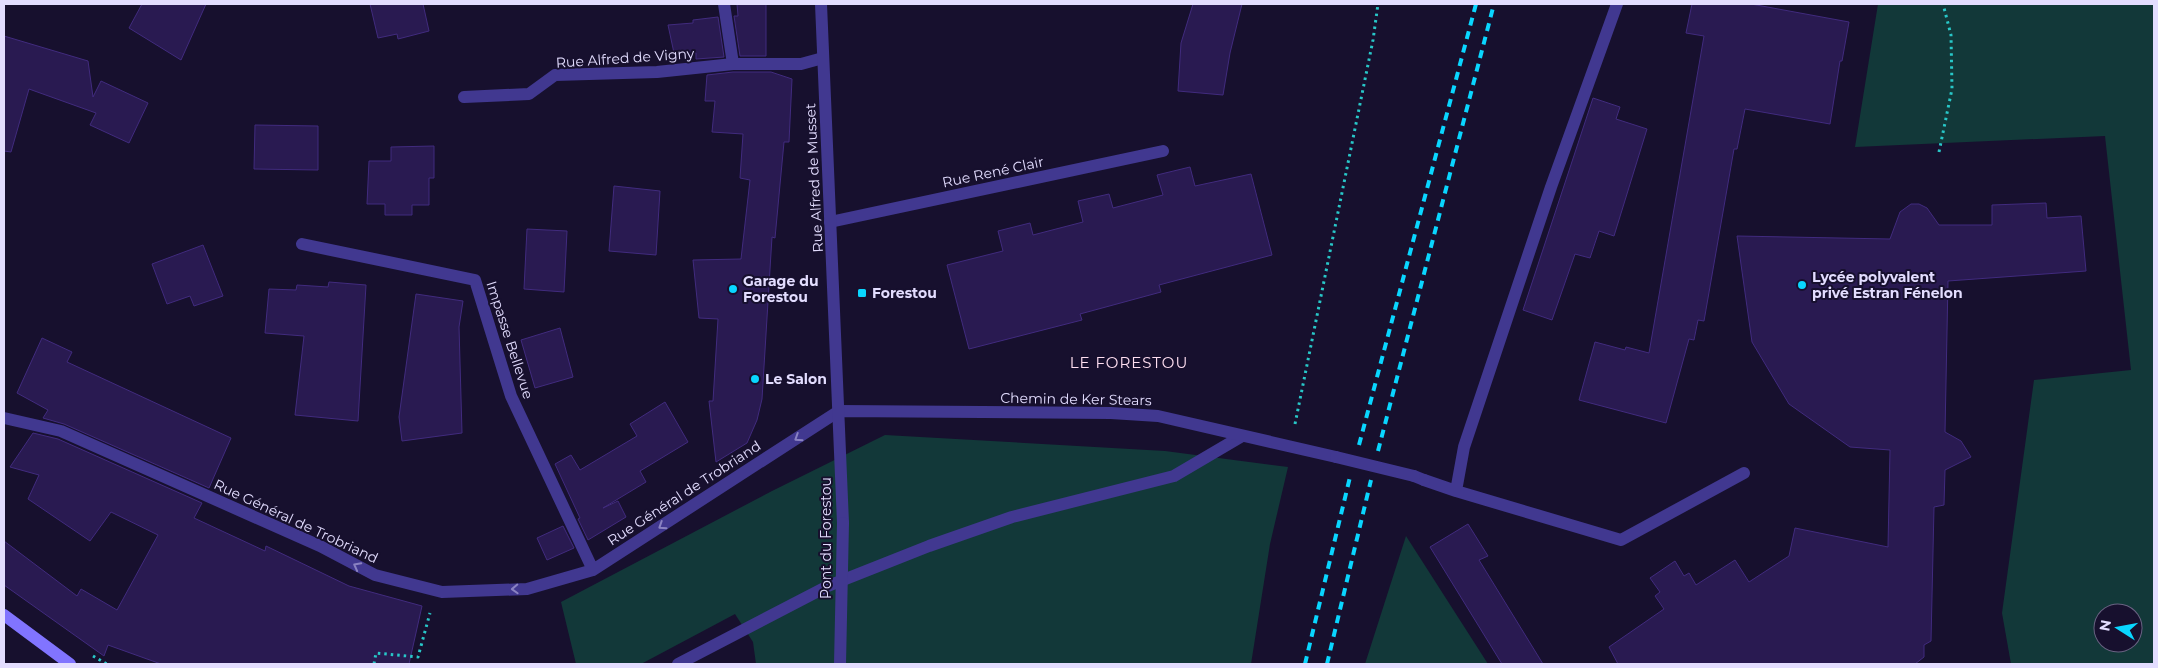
<svg xmlns="http://www.w3.org/2000/svg" width="2158" height="668" font-family="Montserrat,sans-serif">
<style>
.green{fill:#123839;fill-rule:evenodd}
.building{fill:#291a51;stroke:#412b7e}
.lines{fill:none;stroke-linecap:round;stroke-linejoin:round}
.path{stroke:#28c7c8;stroke-width:3;stroke-dasharray:2.5 4;stroke-linecap:butt}
.service{stroke:#413890;stroke-width:12}
.minor{stroke:#413890;stroke-width:12}
.tertiary{stroke:#413890;stroke-width:12}
.secondary{stroke:#8174ff;stroke-width:12}
.rail{stroke:#09d6ff;stroke-width:4;stroke-dasharray:8 6;stroke-linecap:butt}
.minor-bridge{stroke:#413890;stroke-width:12}
.tertiary-bridge{stroke:#413890;stroke-width:12}
.oneway{stroke:#8a82c2}
.poi-dot{fill:#09d6ff;stroke:#17102e;stroke-width:2}
.labels{text-anchor:middle;stroke-width:4;stroke-linejoin:round;paint-order:stroke}
.street-label{font-size:14px;fill:#e3ddff;stroke:#17102e}
.poi-label{font-size:14px;font-weight:bold;fill:#e3ddff;stroke:#17102e;text-anchor:start}
.neighbourhood-label{font-size:15px;letter-spacing:1px;fill:#ffdff1;stroke:#17102e}
</style>
<rect width="100%" height="100%" fill="#17102e"/>
<path class="green" d="M 1878,4 L 2154,4 L 2154,664 L 2011,664 L 2002,613 L 2034,380 L 2131,370 L 2105,136 L 1855,147 ZM 2103,613 L 2133,613 L 2133,643 L 2103,643 Z
M 885,435 L 1165,451 L 1288,467 L 1270,544 L 1251,664 L 756,664 L 753,642 L 735,614 L 641,664 L 576,664 L 561,602 L 772,491 Z
M 1406,536 L 1488,664 L 1365,664 Z"/>
<path class="building" d="M 142,4 L 206,4 L 181,60 L 129,28 Z
M 370,4 L 423,4 L 429,31 L 398,39 L 397,34 L 378,38 Z
M 737,4 L 766,4 L 766,56 L 740,56 L 734,16 L 738,16 Z
M 1193,4 L 1242,4 L 1230,53 L 1223,95 L 1178,91 L 1181,43 Z
M 1692,4 L 1751,4 L 1849,22 L 1842,61 L 1840,61 L 1830,124 L 1745,109 L 1737,149 L 1734,149 L 1704,321 L 1698,320 L 1694,340 L 1689,339 L 1666,423 L 1579,400 L 1595,342 L 1625,350 L 1626,347 L 1649,353 L 1704,36 L 1686,33 Z
M 718,17 L 724,57 L 696,59 L 696,53 L 674,53 L 668,25 L 693,23 L 693,20 Z
M 4,36 L 88,61 L 93,97 L 101,81 L 148,103 L 129,143 L 90,125 L 96,113 L 29,89 L 11,152 L 4,151 Z
M 733,72 L 771,72 L 792,79 L 789,142 L 784,142 L 775,238 L 772,237 L 762,399 L 757,420 L 747,443 L 716,462 L 709,401 L 713,401 L 718,319 L 699,318 L 693,260 L 741,259 L 750,180 L 740,178 L 743,134 L 712,132 L 715,101 L 705,101 L 707,75 Z
M 1593,98 L 1620,107 L 1616,119 L 1647,129 L 1614,236 L 1599,231 L 1590,258 L 1575,254 L 1552,320 L 1523,310 Z
M 255,125 L 318,126 L 318,170 L 254,169 Z
M 434,146 L 434,178 L 429,178 L 429,205 L 412,205 L 412,215 L 385,215 L 385,204 L 367,204 L 369,161 L 391,161 L 391,147 Z
M 1190,167 L 1195,186 L 1251,174 L 1272,255 L 1159,285 L 1161,292 L 1080,314 L 1082,320 L 969,349 L 947,265 L 1003,251 L 998,231 L 1030,223 L 1033,235 L 1083,222 L 1078,201 L 1109,194 L 1113,208 L 1163,195 L 1157,175 Z
M 614,186 L 660,191 L 656,255 L 609,251 Z
M 2046,203 L 2047,218 L 2081,216 L 2086,271 L 1948,281 L 1945,432 L 1961,441 L 1971,457 L 1945,470 L 1944,505 L 1934,507 L 1931,641 L 1924,645 L 1924,657 L 1915,664 L 1618,664 L 1609,647 L 1664,609 L 1655,596 L 1660,592 L 1650,578 L 1675,561 L 1684,576 L 1689,573 L 1696,585 L 1735,560 L 1749,582 L 1789,556 L 1795,528 L 1888,547 L 1890,450 L 1850,447 L 1789,404 L 1752,342 L 1737,236 L 1890,239 L 1900,212 L 1911,204 L 1919,204 L 1927,208 L 1939,225 L 1992,225 L 1992,205 Z
M 527,229 L 567,231 L 564,292 L 524,289 Z
M 203,245 L 223,296 L 194,306 L 190,296 L 167,304 L 152,264 Z
M 329,282 L 366,285 L 358,421 L 295,415 L 304,336 L 265,333 L 269,289 L 296,290 L 297,285 L 328,287 Z
M 416,294 L 463,301 L 459,327 L 462,433 L 402,441 L 399,417 Z
M 560,328 L 573,377 L 535,388 L 521,340 Z
M 42,338 L 72,352 L 67,362 L 231,438 L 209,488 L 64,424 L 43,418 L 48,410 L 17,393 Z
M 665,402 L 688,442 L 640,471 L 646,482 L 603,508 L 618,501 L 626,517 L 588,540 L 578,519 L 580,518 L 555,464 L 571,455 L 580,470 L 637,436 L 630,424 Z
M 33,433 L 58,439 L 202,503 L 194,518 L 265,551 L 266,546 L 349,586 L 422,606 L 409,664 L 161,664 L 108,645 L 104,656 L 4,585 L 4,541 L 77,596 L 81,589 L 117,610 L 158,535 L 111,512 L 90,541 L 28,499 L 39,475 L 10,467 Z
M 1468,524 L 1488,556 L 1479,560 L 1543,664 L 1502,664 L 1430,547 Z
M 563,526 L 574,548 L 547,560 L 537,538 Z"/>
<g class="lines">
<path class="path" d="M 1939,152 L 1952,89 L 1951,35 L 1943,4
M 1295,424 L 1373,40 L 1378,4
M 93,656 L 107,664
M 374,664 L 376,653 L 418,657 L 430,613"/>
<path class="service" d="M 1424,480 L 1456,491 L 1621,540 L 1744,473
M 1456,491 L 1464,447 L 1551,187 L 1617,4
M 678,664 L 828,586 L 929,546 L 1012,517 L 1174,476 L 1242,436"/>
<path class="minor" d="M 724,4 L 733,64 L 801,64 L 823,58
M 464,97 L 529,94 L 555,75 L 657,72 L 733,64
M 830,222 L 1163,151
M 302,244 L 475,280 L 511,396 L 593,570
M 4,418 L 61,431 L 320,546 L 375,575 L 442,592 L 527,589 L 593,570 L 839,411 L 1111,413 L 1158,416 L 1336,457
M 1414,476 L 1424,480"/>
<path class="tertiary" d="M 821,4 L 843,523"/>
<path class="secondary" d="M 4,615 L 70,664"/>
<path class="rail" d="M 1359,445 L 1476,4
M 1378,451 L 1494,4
M 1305,664 L 1350,477
M 1327,664 L 1371,480"/>
<path class="minor-bridge" d="M 1336,457 L 1414,476"/>
<path class="tertiary-bridge" d="M 840,664 L 843,523"/>
</g>
<defs><path id="oneway-chevron" d="M-2-3.5L2.5 0L-2 3.5" fill="none" stroke-width="1.6" stroke-linecap="round" stroke-linejoin="round" transform="scale(1.25)"/></defs>
<g class="oneway">
<use href="#oneway-chevron" transform="translate(798 438) rotate(147)"/>
<use href="#oneway-chevron" transform="translate(662 526) rotate(147)"/>
<use href="#oneway-chevron" transform="translate(357 566) rotate(-152)"/>
<use href="#oneway-chevron" transform="translate(515 589) rotate(178)"/>
</g>
<g class="poi-dot">
<circle cx="1802" cy="285" r="5"/>
<circle cx="733" cy="289" r="5"/>
<rect x="857" y="288" width="10" height="10" rx="2.5"/>
<circle cx="755" cy="379" r="5"/>
</g>
<g class="labels">
<g class="street-label">
<text transform="translate(625 58) rotate(-4)" y="5">Rue Alfred de Vigny</text>
<text transform="translate(993 172) rotate(-12)" y="5">Rue René Clair</text>
<text transform="translate(814 178) rotate(-93)" y="5">Rue Alfred de Musset</text>
<text transform="translate(510 340) rotate(72)" y="5">Impasse Bellevue</text>
<text transform="translate(1076 399) rotate(1)" y="5">Chemin de Ker Stears</text>
<text transform="translate(684 493) rotate(-33)" y="5">Rue Général de Trobriand</text>
<text transform="translate(296 521) rotate(25)" y="5">Rue Général de Trobriand</text>
<text transform="translate(826 538) rotate(-90)" y="5">Pont du Forestou</text>
</g>
<g class="poi-label">
<text x="1812" y="282">Lycée polyvalent<tspan x="1812" dy="16">privé Estran Fénelon</tspan></text>
<text x="743" y="286">Garage du<tspan x="743" dy="16">Forestou</tspan></text>
<text x="872" y="298">Forestou</text>
<text x="765" y="384">Le Salon</text>
</g>
<g class="neighbourhood-label">
<text x="1129" y="368">LE FORESTOU</text>
</g>
</g>
<rect width="2158" height="668" fill="none" stroke="#e3ddff" stroke-width="10"/>
<g transform="translate(2118 628) rotate(281)"><circle r="24" fill="#17102e" stroke="#696282"/>
<path d="M0-4L9 19L0 12L-9 19Z" fill="#09d6ff"/>
<text y="-8" font-size="14" font-weight="bold" text-anchor="middle" fill="#e3ddff">N</text>
</g>
</svg>
